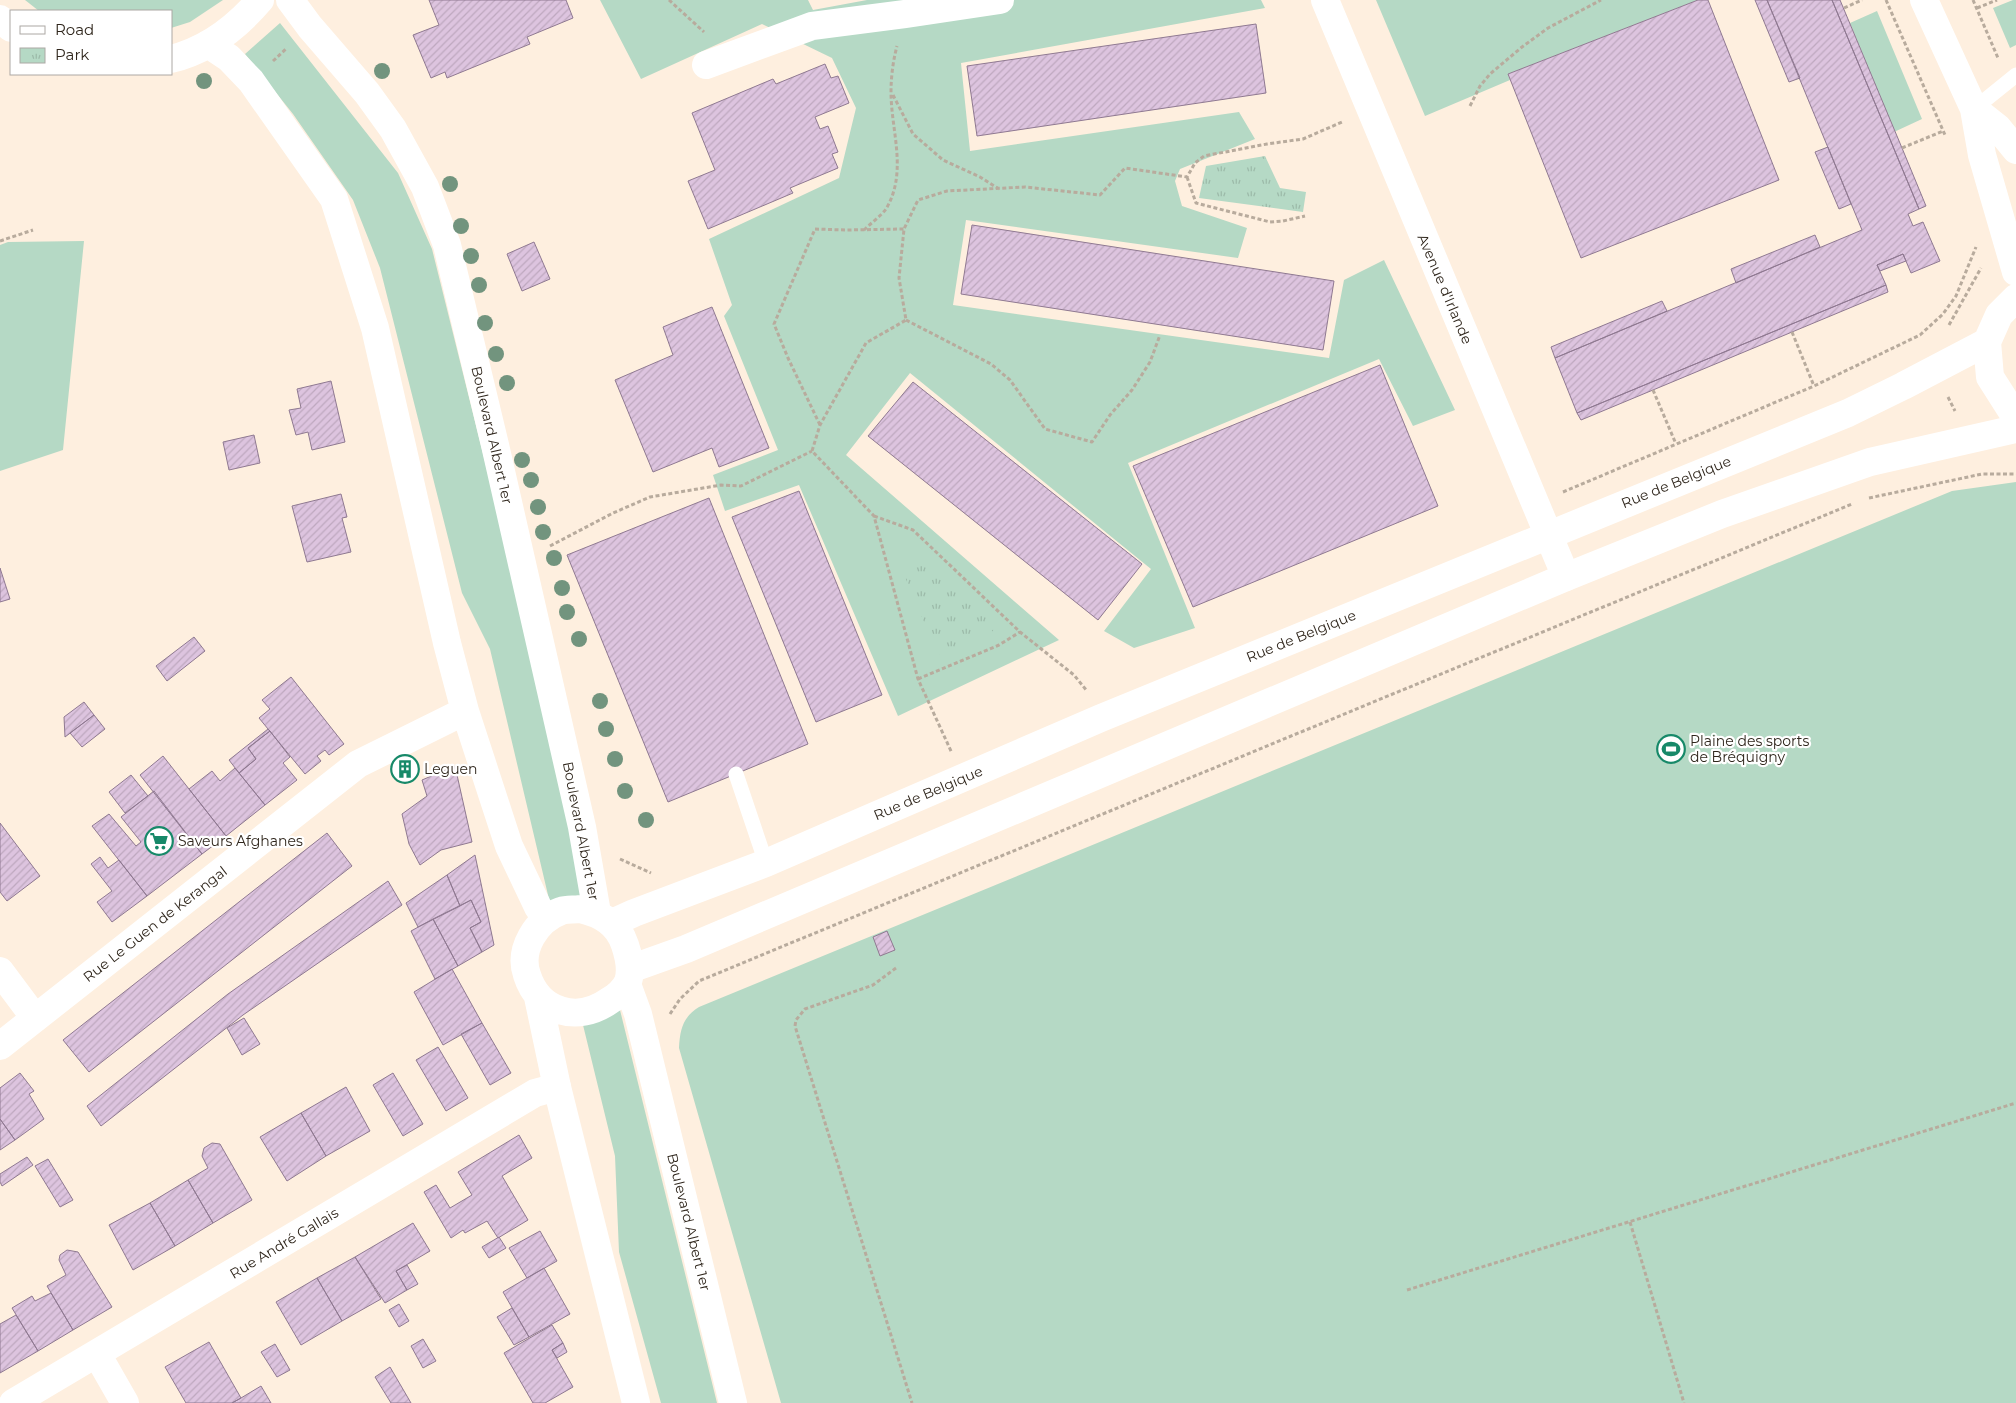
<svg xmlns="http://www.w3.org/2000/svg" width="2016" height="1403" font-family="Montserrat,sans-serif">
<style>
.green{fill:#b5d9c5}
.park{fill:url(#park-tufts)}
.building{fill:url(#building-hatch);stroke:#8f7991}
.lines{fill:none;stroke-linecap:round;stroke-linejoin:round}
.path{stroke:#b8ab9d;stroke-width:3;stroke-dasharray:4 2.5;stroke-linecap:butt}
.lane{stroke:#fff;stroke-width:15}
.street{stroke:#fff;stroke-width:28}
.secondary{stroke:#fff;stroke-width:28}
.tree{fill:#72947e}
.labels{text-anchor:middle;stroke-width:4.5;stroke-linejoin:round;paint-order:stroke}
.street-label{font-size:14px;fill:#2f261c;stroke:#fff}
.poi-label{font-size:14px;fill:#2f261c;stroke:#fff;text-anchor:start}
</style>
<defs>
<pattern id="park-tufts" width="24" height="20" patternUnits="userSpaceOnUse" patternTransform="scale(1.25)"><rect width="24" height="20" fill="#b5d9c5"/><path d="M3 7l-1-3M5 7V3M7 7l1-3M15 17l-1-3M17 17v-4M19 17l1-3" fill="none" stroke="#9cbaa9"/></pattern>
<pattern id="building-hatch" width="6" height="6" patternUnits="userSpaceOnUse" patternTransform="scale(1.25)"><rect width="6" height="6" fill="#ddc4df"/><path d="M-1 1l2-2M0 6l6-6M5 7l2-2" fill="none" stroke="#bea8bf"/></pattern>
</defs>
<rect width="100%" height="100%" fill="#feefdf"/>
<path class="green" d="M 25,0 L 223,0 L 190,22 L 171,28 L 171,11 L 39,11 Z
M 600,0 L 808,0 L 813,10 L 867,0 L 1261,0 L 1265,8 L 961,63 L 970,151 L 1239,112 L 1255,139 L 1180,169 L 1175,181 L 1182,206 L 1247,228 L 1238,258 L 966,220 L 953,305 L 1329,358 L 1344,280 L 1384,260 L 1455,410 L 1413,426 L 1379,359 L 1128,463 L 1195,628 L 1134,648 L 1104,631 L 1151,569 L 910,373 L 846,455 L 1059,640 L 898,716 L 799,485 L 725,511 L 713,475 L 778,450 L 724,316 L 732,305 L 709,239 L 839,178 L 856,108 L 832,58 L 762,24 L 641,79 Z
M 1376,0 L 1698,0 L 1508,74 L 1510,80 L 1425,116 Z
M 2013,0 L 2016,0 L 2016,45 L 2010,48 L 1993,8 Z
M 1877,11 L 1922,119 L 1894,132 L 1850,23 Z
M 280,23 L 398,173 L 432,249 L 504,538 L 588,907 L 552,912 L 490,649 L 462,593 L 380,268 L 353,200 L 293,114 L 245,54 Z
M 84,241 L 63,450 L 0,471 L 0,245 L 8,242 Z
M 2016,482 L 2016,1403 L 781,1403 L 679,1048 C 680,1029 683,1017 699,1007 L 1952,491 Z
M 620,1010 L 717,1403 L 661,1403 L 619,1252 L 615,1156 L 583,1025 Z"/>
<path class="park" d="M 1265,156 L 1280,188 L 1306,192 L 1303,212 L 1199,198 L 1206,166 Z
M 914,555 L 999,623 L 991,633 L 938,655 L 902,570 Z"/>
<path class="building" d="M 429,0 L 566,0 L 573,18 L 527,37 L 530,44 L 447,78 L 445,72 L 431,78 L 413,35 L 439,25 Z
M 1698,0 L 1708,0 L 1779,180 L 1581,258 L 1508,74 Z
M 1755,0 L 1767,0 L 1800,78 L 1789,82 Z
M 1767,0 L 1832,0 L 1919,209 L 1908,214 L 1913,226 L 1923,222 L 1940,261 L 1911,273 L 1903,254 L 1877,265 L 1886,285 L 1577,413 L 1555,358 L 1862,230 Z
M 1832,0 L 1840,0 L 1902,148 L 1926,206 L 1919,209 Z
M 1256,24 L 1266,93 L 977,136 L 967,66 Z
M 825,64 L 831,78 L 838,76 L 849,103 L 815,117 L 820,129 L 828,126 L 838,152 L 832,154 L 838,168 L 790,188 L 793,193 L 708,229 L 688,181 L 715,170 L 692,113 L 773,79 L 776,84 Z
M 1828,147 L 1851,204 L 1839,209 L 1815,152 Z
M 972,225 L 1334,281 L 1323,350 L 961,294 Z
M 1815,235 L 1820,247 L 1736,283 L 1731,269 Z
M 534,242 L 550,279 L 522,291 L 507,254 Z
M 1903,254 L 1906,261 L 1880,271 L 1877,265 Z
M 1886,285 L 1888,292 L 1581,420 L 1577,413 Z
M 1662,301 L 1667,311 L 1555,358 L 1551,347 Z
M 712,307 L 769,448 L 719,467 L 712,448 L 653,472 L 615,380 L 673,355 L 663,327 Z
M 1380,365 L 1438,506 L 1193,607 L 1133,466 Z
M 331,381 L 345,442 L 312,450 L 308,432 L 296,435 L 289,410 L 301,408 L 297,389 Z
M 913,382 L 1142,564 L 1098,620 L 868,436 Z
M 254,435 L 260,463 L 229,470 L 223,442 Z
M 799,491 L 882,695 L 816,722 L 732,517 Z
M 341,494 L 347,517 L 342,518 L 351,552 L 307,562 L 292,506 Z
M 709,498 L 808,744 L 668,802 L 567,555 Z
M 0,568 L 10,599 L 0,602 Z
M 194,637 L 205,651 L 167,681 L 156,666 Z
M 291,677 L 344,744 L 329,755 L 325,750 L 317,756 L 321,761 L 305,774 L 259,718 L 270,709 L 262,700 Z
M 84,702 L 94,715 L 65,737 L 64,717 Z
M 94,715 L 105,729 L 82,747 L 70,733 Z
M 268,729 L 270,731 L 248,748 L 256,759 L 239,773 L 229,760 Z
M 270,731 L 290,757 L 283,763 L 297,780 L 265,805 L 239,773 L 256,759 L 248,748 Z
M 163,756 L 226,836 L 202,854 L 140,775 Z
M 413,758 L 418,773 L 396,780 L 391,766 Z
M 455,766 L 472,842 L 441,850 L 420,865 L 409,844 L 402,814 L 427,796 L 422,780 Z
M 235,768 L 265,805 L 226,836 L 189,789 L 212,771 L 220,781 Z
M 131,775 L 148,796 L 125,813 L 109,792 Z
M 154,791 L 202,854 L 147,896 L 92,826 L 109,814 L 136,846 L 141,842 L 121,817 Z
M 0,823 L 40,876 L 7,901 L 0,892 Z
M 327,833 L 352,866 L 89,1072 L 63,1040 Z
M 475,855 L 494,945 L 482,952 L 470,928 L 481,922 L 471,900 L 460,906 L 447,875 Z
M 100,857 L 108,868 L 119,860 L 147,896 L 112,922 L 97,902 L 112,891 L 91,864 Z
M 447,875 L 460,906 L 418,927 L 406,903 Z
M 388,881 L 402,905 L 243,1015 L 101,1126 L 87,1106 L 228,994 Z
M 471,900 L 481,922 L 470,928 L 482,952 L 458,966 L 433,919 Z
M 433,919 L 458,966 L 435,979 L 411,931 Z
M 887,931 L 895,950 L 880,956 L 873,937 Z
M 452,969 L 482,1023 L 443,1045 L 414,992 Z
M 244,1018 L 260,1044 L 242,1055 L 227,1028 Z
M 482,1023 L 511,1073 L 490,1085 L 461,1034 Z
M 438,1047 L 468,1098 L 446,1111 L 416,1060 Z
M 20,1073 L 34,1091 L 29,1094 L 44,1119 L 15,1140 L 0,1119 L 0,1088 Z
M 393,1073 L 423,1124 L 403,1136 L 373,1085 Z
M 346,1087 L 370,1131 L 326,1156 L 301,1113 Z
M 301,1113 L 326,1156 L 287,1181 L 260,1137 Z
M 0,1119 L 15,1140 L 0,1150 Z
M 519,1135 L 532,1158 L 502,1176 L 528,1220 L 498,1238 L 487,1221 L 465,1233 L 463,1230 L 451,1238 L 424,1192 L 436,1185 L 450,1208 L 472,1195 L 458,1172 Z
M 212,1143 L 220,1144 L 252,1200 L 213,1223 L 188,1180 L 208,1168 L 202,1156 L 204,1148 Z
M 27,1157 L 33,1165 L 2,1186 L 0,1182 L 0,1174 Z
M 48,1159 L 73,1200 L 60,1207 L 35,1166 Z
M 188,1180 L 213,1223 L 175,1246 L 150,1203 Z
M 150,1203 L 175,1246 L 133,1270 L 109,1225 Z
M 413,1223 L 430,1251 L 396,1271 L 407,1290 L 385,1303 L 355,1257 Z
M 540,1231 L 557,1261 L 527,1278 L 509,1248 Z
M 499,1237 L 506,1248 L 489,1258 L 482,1247 Z
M 67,1250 L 78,1252 L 112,1307 L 73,1330 L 47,1286 L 66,1275 L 59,1260 L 60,1255 Z
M 355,1257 L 381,1299 L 342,1321 L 317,1278 Z
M 407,1265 L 418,1284 L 407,1290 L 396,1271 Z
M 544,1268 L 570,1314 L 529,1337 L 503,1292 Z
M 317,1278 L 342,1321 L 301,1345 L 276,1302 Z
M 51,1293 L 73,1330 L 38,1351 L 12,1308 L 32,1296 L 35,1301 Z
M 399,1304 L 409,1321 L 399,1327 L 389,1310 Z
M 512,1308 L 529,1337 L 514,1345 L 497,1317 Z
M 16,1315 L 38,1351 L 0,1373 L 0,1324 Z
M 552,1325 L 563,1343 L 552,1350 L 573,1387 L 545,1403 L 533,1403 L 504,1353 Z
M 423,1339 L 436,1361 L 423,1368 L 411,1346 Z
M 209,1342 L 241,1398 L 232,1403 L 186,1403 L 165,1367 Z
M 563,1343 L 567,1352 L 557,1358 L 552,1350 Z
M 275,1344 L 290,1370 L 277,1377 L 261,1352 Z
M 390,1367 L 411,1403 L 391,1403 L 375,1377 Z
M 261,1386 L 271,1403 L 232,1403 L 241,1398 Z"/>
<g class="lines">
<path class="path" d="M 669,0 L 704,32
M 1886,0 L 1945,135
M 1973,0 L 1998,58
M 1844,8 L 1862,0
M 1977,8 L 1997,0
M 273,61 L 287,48
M 893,95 L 913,134 L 943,160 L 980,177 L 999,189
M 1470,106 L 1480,86 L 1490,74 L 1522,47 L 1548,28 L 1601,0
M 1902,148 L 1943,131
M 1187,177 L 1196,203 L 1270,222 L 1283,221 L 1305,216
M 864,230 C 871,223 881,216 886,209 C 908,172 891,131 891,92 C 891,77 893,61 897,46
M 0,241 L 33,230
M 906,320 L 991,364 L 1010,380 L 1045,429 L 1092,442 L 1110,415 L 1132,390 L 1150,362 L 1160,335
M 1949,325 L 1981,268
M 1792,332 L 1814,386
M 1653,390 L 1676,444
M 1948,397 L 1955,411
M 820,425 L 788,358 L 774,324 L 815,229 L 846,230 L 904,229
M 1563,492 L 1814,386 L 1920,335 L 1943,314 L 1956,296 L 1976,247
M 1869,498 L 1982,474 L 2016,474
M 874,516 L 913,530 L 1020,632 L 1074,675 L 1087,691
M 550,546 L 613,513 L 650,497 L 721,485 L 741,486 L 812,451
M 918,679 L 999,645 L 1020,632
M 951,751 L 918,679 L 874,516 L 812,451 L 820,425 L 866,343 L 906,320 L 899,278 L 904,229 L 918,200 L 947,191 L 1025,187 L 1100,195 L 1125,168 L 1187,177 L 1195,163 L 1204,156 L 1267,144 L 1303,139 L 1342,122
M 620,859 L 651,873
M 896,968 L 873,985 L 805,1009 L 796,1020 L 795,1026 L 912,1403
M 670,1014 L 680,999 L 699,981 L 1852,504
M 1630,1222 L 1684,1403
M 1407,1290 L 2016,1103"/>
<path class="lane" d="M 1974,109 L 2016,75
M 736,774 L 766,863"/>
<path class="street" d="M 1325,0 L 1566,577
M 706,65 L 812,26 L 905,14 L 1000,0
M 0,971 L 35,1018
M 97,1354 L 125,1403
M 13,1403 L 535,1093 L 557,1087"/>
<path class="secondary" d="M 290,0 L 310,27 L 367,93 L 393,129 L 425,187 L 447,245 L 495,445 L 582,827 L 597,913
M 1924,0 L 1974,109 L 1982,155 L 2016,272
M 0,19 L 11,28
M 208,44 L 229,58 L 251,81 L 334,199 L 375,328 L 447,643 L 465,711 L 509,846 L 538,907 L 546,919
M 171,59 C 207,50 237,27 260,0
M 1974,109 L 1998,128 L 2016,150
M 2016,298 L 1999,315 L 1987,342 L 1990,377 L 2011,410 L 2016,412
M 580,909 C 601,914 618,923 625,945 C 629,957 632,970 628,982 C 624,990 616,997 609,1001 C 578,1023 539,1013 527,975 C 518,950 536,920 561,911 C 567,909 574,910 580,909 Z
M 612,923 L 634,913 L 766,863 L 1101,718 L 1848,413 L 1903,386 L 1987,342
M 630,969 L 686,949 L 1566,577 L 1722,514 L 1870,462 L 2016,429
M 627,984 L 638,1014 L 733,1403
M 538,997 L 557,1087 L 636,1403
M 0,1046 L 358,764 L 465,711"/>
</g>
<g class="tree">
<circle cx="382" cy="71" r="8"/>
<circle cx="204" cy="81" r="8"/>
<circle cx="450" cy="184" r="8"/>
<circle cx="461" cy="226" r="8"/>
<circle cx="471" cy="256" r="8"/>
<circle cx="479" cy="285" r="8"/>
<circle cx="485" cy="323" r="8"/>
<circle cx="496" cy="354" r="8"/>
<circle cx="507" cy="383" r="8"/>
<circle cx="522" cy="460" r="8"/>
<circle cx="531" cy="480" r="8"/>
<circle cx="538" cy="507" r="8"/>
<circle cx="543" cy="532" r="8"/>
<circle cx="554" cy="558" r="8"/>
<circle cx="562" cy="588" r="8"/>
<circle cx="567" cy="612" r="8"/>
<circle cx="579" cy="639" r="8"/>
<circle cx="600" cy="701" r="8"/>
<circle cx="606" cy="729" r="8"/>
<circle cx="615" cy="759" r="8"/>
<circle cx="625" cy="791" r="8"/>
<circle cx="646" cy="820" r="8"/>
</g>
<defs>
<symbol id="stadium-ring" viewBox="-11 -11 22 22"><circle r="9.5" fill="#fff" stroke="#178969" stroke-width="1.5"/><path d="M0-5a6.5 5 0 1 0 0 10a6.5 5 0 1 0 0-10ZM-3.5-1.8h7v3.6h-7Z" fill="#178969"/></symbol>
<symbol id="building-ring" viewBox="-11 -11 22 22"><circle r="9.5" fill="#fff" stroke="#178969" stroke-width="1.5"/><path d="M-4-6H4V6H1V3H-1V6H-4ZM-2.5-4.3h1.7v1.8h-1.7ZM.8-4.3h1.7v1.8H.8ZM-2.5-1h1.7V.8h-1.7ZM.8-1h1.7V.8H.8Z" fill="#178969"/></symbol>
<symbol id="supermarket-ring" viewBox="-11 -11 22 22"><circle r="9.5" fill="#fff" stroke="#178969" stroke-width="1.5"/><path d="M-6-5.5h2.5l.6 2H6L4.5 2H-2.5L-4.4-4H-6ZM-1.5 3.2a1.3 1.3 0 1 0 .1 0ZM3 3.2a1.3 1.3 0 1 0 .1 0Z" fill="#178969"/></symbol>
</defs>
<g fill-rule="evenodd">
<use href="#stadium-ring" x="1655" y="733" width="32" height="32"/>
<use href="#building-ring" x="389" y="753" width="32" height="32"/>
<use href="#supermarket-ring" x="143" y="825" width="32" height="32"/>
</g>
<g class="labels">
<g class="street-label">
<text transform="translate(1445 289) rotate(67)" y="5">Avenue d'Irlande</text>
<text transform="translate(492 435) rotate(77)" y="5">Boulevard Albert 1er</text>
<text transform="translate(1676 482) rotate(-22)" y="5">Rue de Belgique</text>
<text transform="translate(1301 636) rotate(-22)" y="5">Rue de Belgique</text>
<text transform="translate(928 793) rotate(-23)" y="5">Rue de Belgique</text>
<text transform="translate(581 831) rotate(79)" y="5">Boulevard Albert 1er</text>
<text transform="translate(155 924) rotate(-38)" y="5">Rue Le Guen de Kerangal</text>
<text transform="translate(689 1222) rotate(76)" y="5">Boulevard Albert 1er</text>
<text transform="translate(284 1243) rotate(-31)" y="5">Rue André Gallais</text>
</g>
<g class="poi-label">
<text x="1690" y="746">Plaine des sports<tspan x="1690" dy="16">de Bréquigny</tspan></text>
<text x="424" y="774">Leguen</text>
<text x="178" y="846">Saveurs Afghanes</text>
</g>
</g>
<rect x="10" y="10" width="162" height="65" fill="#ffffff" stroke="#aca8a4"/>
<rect x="20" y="26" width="25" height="8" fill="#ffffff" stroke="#aca8a4"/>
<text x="55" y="35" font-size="15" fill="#2f261c">Road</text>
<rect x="20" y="48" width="25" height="15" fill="url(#park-tufts)" stroke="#aca8a4"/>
<text x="55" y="60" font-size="15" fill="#2f261c">Park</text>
</svg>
